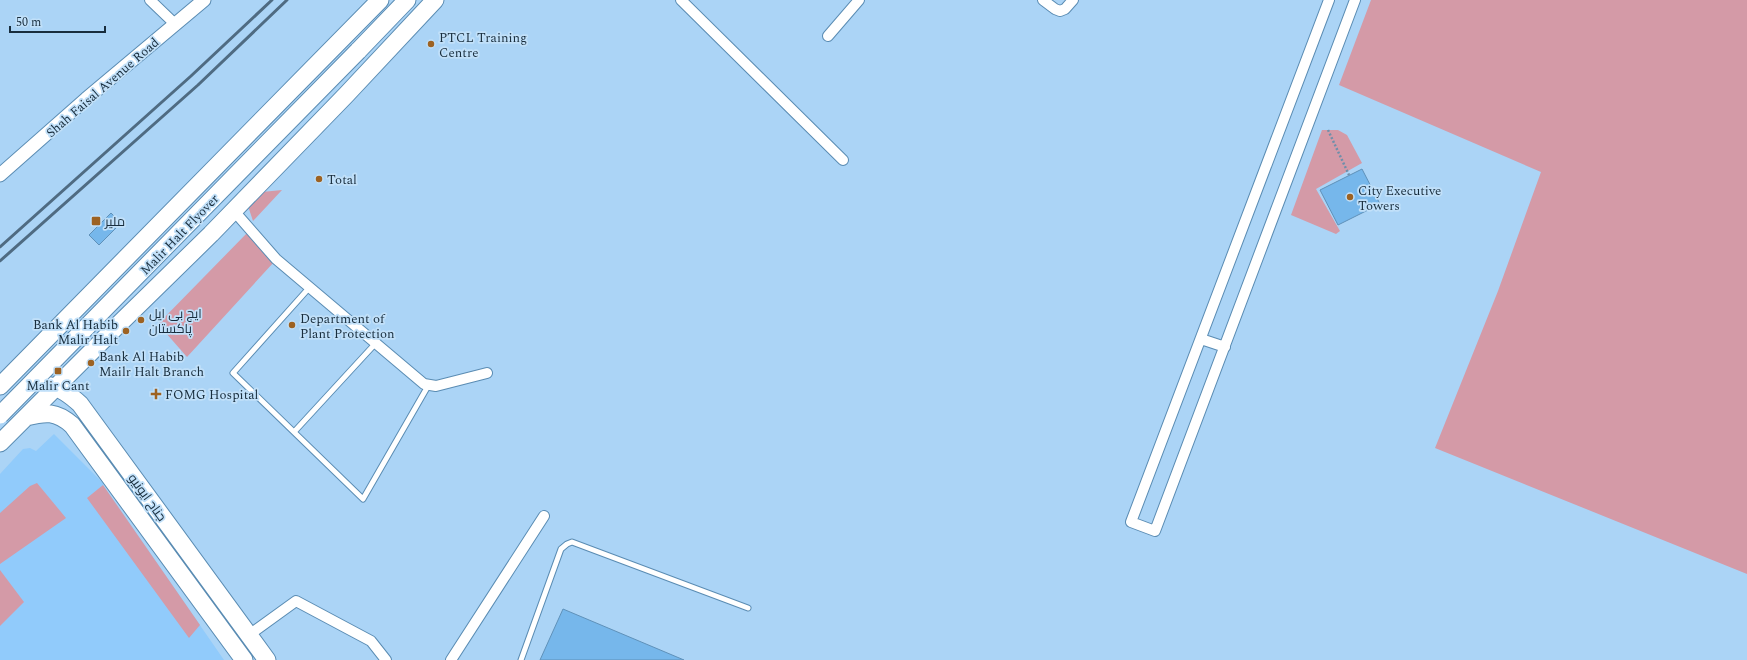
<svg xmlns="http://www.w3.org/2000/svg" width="1747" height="660" font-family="Spectral,Cairo,serif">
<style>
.built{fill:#91cbfb}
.green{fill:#d49aa7}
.building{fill:#76b7eb;stroke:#5f91b9}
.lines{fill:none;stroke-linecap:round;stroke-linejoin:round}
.service-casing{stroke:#5a8cb3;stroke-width:7}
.minor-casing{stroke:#5a8cb3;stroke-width:12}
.tertiary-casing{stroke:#5a8cb3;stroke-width:15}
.trunk-casing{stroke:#5a8cb3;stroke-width:19}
.path{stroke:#6e8faa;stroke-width:2.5;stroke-dasharray:2 2;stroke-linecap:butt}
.service{stroke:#fff;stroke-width:5}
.minor{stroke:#fff;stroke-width:10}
.tertiary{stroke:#fff;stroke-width:13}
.trunk{stroke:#fff;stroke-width:17}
.rail{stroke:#4f6b82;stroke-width:3}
.trunk-bridge-casing{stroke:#5a8cb3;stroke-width:19;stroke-linecap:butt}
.trunk-bridge{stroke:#fff;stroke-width:17}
.poi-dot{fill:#9d6222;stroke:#c1e0f9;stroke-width:1.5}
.labels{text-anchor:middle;stroke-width:3.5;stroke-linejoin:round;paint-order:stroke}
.poi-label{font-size:13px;fill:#182d3d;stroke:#c1e0f9;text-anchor:start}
.street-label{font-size:13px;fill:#182d3d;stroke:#c1e0f9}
</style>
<rect width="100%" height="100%" fill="#abd4f6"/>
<path class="built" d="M 54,434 L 104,484 L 103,485 L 224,660 L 0,660 L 0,474 L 23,449 L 30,448 L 36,451 Z"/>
<path class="green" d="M 1371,0 L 1747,0 L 1747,574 L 1435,448 L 1498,291 L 1541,172 L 1339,85 Z
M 1322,130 L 1338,130 L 1347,135 L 1362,163 L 1316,189 L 1340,231 L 1336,234 L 1291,215 Z
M 282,190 L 253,221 L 248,206 L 262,192 Z
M 247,233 L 274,262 L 187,357 L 158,324 Z
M 37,483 L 66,518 L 0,564 L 0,513 L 30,486 Z
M 103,485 L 200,625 L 189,638 L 87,498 Z
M 0,570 L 24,602 L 0,626 Z"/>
<path class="building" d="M 1362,169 L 1380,204 L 1338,225 L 1320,190 Z
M 111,213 L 121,223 L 99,245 L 89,235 Z
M 563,609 L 684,660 L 540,660 Z"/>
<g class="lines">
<defs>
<path id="service" d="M 309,288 L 233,373 L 363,499 L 428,386
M 294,432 L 375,344
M 521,660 L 561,549 L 567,544 L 572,542 L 748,608"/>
<path id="minor" d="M 150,0 L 175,24
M 681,0 L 843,160
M 1043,0 L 1055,9 L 1060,11 L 1065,9 L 1073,0
M 1329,0 L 1131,522 L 1155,531 L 1355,0
M 828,36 L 859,0
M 234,211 L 276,259 L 424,384 L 436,386 L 487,373
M 1201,339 L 1225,347
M 249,635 L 296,601 L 371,641 L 386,660
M 451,660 L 544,516"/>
<path id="tertiary" d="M 0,175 L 86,99 L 204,0"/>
<path id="trunk" d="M 358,51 L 407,0
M 47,385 C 61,388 70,395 80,404 L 267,660
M 0,386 L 380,0
M 26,417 C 46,412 56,411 72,425 L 244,660
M 0,443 L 116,327 L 211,234 L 346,95 L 435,0"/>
</defs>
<use href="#service" class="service-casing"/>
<use href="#minor" class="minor-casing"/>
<use href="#tertiary" class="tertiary-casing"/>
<use href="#trunk" class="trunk-casing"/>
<path class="path" d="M 1328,130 L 1349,175"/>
<use href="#service" class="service"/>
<use href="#minor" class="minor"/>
<use href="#tertiary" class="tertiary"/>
<use href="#trunk" class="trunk"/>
<path class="rail" d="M 0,247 L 191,76 L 272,0
M 0,261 L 198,85 L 287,0"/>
<defs>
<path id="trunk-bridge" d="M 0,415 L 358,51"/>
</defs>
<use href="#trunk-bridge" class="trunk-bridge-casing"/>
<use href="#trunk-bridge" class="trunk-bridge"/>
</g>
<g class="poi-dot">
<circle cx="431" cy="44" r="4"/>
<circle cx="319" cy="179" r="4"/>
<circle cx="1350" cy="197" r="4"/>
<rect x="91" y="216" width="10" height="10" rx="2"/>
<circle cx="141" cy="320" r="4"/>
<circle cx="292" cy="325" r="4"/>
<circle cx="126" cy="331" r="4"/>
<circle cx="91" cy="363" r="4"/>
<rect x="54" y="367" width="8" height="8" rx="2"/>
<path d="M154 388h4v4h4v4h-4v4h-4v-4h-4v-4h4z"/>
</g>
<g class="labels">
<g class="poi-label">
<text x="439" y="42">PTCL Training<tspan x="439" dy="15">Centre</tspan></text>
<text x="327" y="184">Total</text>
<text x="1358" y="195">City Executive<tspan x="1358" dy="15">Towers</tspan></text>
<text x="105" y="226">ملیر</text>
<text x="149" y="318">ایچ بی ایل<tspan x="149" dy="15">پاکستان</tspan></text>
<text x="300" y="323">Department of<tspan x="300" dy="15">Plant Protection</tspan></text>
<text x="118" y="329" text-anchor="end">Bank Al Habib<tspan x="118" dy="15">Malir Halt</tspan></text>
<text x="99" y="361">Bank Al Habib<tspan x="99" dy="15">Mailr Halt Branch</tspan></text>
<text x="58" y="390" text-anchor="middle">Malir Cant</text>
<text x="165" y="399">FOMG Hospital</text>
</g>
<g class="street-label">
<text transform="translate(102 87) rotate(-41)" y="5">Shah Faisal Avenue Road</text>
<text transform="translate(179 234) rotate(-46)" y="5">Malir Halt Flyover</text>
<text transform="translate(148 497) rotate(54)" y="5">جناح ایونیو</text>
</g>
</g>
<path d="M10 26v6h95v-6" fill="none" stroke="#182d3d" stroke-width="2"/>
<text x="16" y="26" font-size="12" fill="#182d3d" stroke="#c1e0f9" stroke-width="3" paint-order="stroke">50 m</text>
</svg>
